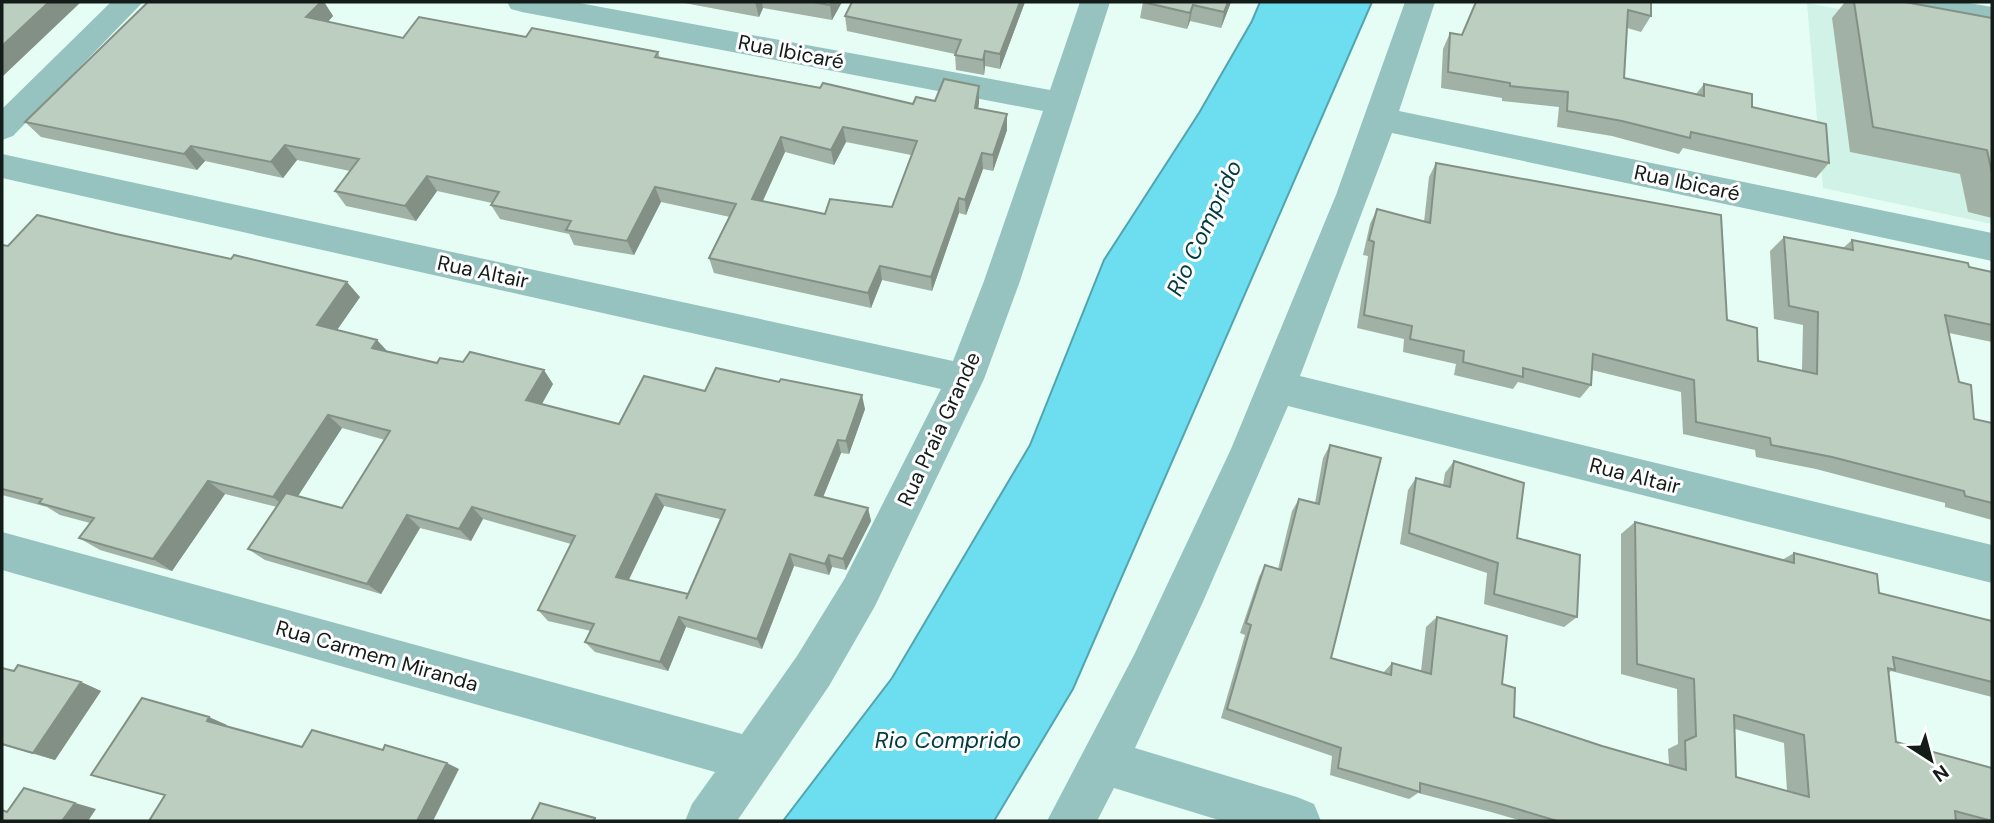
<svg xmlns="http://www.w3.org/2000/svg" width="1994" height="823" font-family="'DM Sans',sans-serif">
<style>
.built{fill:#d1f2e7}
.water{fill:#6ddeef;stroke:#52a4af;stroke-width:2}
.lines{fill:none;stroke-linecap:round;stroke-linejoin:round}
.minor{fill:#96c3c0;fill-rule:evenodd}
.wall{fill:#a1b1a5;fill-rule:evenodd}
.shaded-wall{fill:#839086}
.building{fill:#bbcec0;stroke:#839086;stroke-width:2;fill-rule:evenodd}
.labels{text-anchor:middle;stroke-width:6;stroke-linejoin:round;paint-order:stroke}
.street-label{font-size:21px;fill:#141c19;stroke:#fff}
.water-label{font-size:23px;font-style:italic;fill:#033b42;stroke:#fff}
</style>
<rect width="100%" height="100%" fill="#e5fdf4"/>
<path class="built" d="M 1807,3 L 1992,38 L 1992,224 L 1823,188 Z"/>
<path class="water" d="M 1260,2 L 1372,2 L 1073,689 L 994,821 L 783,821 L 892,678 L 1030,445 L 1104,260 L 1199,113 L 1252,21 Z"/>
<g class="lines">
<path class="minor" d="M 111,2 L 143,2 L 13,136 L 2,140 L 2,109 Z
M 507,2 L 574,2 L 1050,90 L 1080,2 L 1110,2 L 1020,281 L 984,379 L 875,606 L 829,686 L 737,821 L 685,821 L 692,804 L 715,772 L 2,570 L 2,532 L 742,734 L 797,656 L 845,578 L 941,389 L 2,178 L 2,154 L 953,361 L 984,281 L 1043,111 L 522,12 L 511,9 Z
M 1405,2 L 1435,2 L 1399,111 L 1992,233 L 1992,261 L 1392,133 L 1300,376 L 1992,545 L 1992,583 L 1288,406 L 1202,604 L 1135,748 L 1297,797 L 1314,804 L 1321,821 L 1222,821 L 1114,788 L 1097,821 L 1047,821 L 1135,653 L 1231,449 L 1336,195 Z
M 1894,2 L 1963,2 L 1992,7 L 1992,27 L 1909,12 L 1898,9 Z"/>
</g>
<path class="wall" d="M 148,2 L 324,2 L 333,16 L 328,22 L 403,38 L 526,37 L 658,52 L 660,58 L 913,104 L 935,101 L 979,86 L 979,102 L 978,109 L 1007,114 L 1007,130 L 993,171 L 983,169 L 966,215 L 959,213 L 932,291 L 882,280 L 871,308 L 714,273 L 709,258 L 730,217 L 661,202 L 634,255 L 574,245 L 569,234 L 500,219 L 491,205 L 492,203 L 437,191 L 416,221 L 346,206 L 335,191 L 350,171 L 297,160 L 283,178 L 205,161 L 197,170 L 41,137 L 25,122 ZM 846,142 L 911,155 L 892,207 L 825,214 L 762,201 L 785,152 L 834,165 Z
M 679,2 L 842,2 L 832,20 L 763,8 L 759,17 Z
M 1025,2 L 1000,69 L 985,66 L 984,75 L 956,70 L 955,54 L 847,31 L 845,16 Z
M 1143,2 L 1231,2 L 1221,28 L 1190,21 L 1187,29 L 1140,18 Z
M 1475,2 L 1651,2 L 1651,16 L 1641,32 L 1627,28 L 1624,78 L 1696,94 L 1704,84 L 1752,107 L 1829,163 L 1816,178 L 1683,148 L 1679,154 L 1612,136 L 1557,127 L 1559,107 L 1502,101 L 1502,98 L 1441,88 L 1443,49 L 1450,33 L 1462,35 Z
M 1845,2 L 1905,2 L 1992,18 L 1992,218 L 1968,212 L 1960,174 L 1850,152 L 1832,18 Z
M 1436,163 L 1727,320 L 1758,361 L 1802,370 L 1803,325 L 1774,319 L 1770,251 L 1784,237 L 1843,248 L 1852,240 L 1992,272 L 1992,342 L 1949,333 L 1959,382 L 1974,419 L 1992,423 L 1992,520 L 1945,507 L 1945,503 L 1816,469 L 1756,457 L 1755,450 L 1683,434 L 1681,392 L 1592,370 L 1591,385 L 1580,398 L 1518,382 L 1513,389 L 1454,375 L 1456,364 L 1403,352 L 1404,339 L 1357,328 L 1368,256 L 1363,255 L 1370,224 L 1377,209 L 1424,222 L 1429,177 Z
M 2,245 L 360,297 L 337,330 L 387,351 L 437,363 L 553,384 L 542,404 L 619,424 L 705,391 L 865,409 L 849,454 L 841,453 L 823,497 L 868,508 L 871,521 L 846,570 L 832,567 L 829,575 L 794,566 L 762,649 L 686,627 L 668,671 L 595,652 L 585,642 L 591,631 L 548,621 L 538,610 L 571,544 L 483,519 L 471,541 L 420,528 L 381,594 L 265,560 L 248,549 L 277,507 L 225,494 L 172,571 L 100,550 L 79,538 L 90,523 L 60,515 L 47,507 L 2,495 ZM 342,428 L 385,440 L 342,508 L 298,496 ZM 664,506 L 720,519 L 688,594 L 628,580 Z
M 1330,445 L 1331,658 L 1383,673 L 1392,663 L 1421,671 L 1426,627 L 1437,617 L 1502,684 L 1514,717 L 1602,746 L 1669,765 L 1668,749 L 1678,744 L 1677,689 L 1621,674 L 1621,534 L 1635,522 L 1782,560 L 1794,553 L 1879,593 L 1992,621 L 1992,620 L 1992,697 L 1891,671 L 1889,673 L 1896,742 L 1992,821 L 1522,821 L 1491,812 L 1418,793 L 1409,799 L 1330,775 L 1332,756 L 1221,718 L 1245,635 L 1240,633 L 1259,577 L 1265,565 L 1278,569 L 1292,511 L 1299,499 L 1315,503 L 1323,458 ZM 1735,729 L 1784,743 L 1787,791 L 1736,777 Z
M 1454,461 L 1517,538 L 1577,617 L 1564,627 L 1484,604 L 1487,573 L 1400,544 L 1408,490 L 1416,478 L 1443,485 L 1445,473 Z
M 2,668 L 14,671 L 81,682 L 101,691 L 55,760 L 2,745 Z"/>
<path class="shaded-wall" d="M 49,2 L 81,2 L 2,77 L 2,46 Z
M 321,2 L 324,2 L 333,16 L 317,33 L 306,17 Z
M 755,2 L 762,2 L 763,8 L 759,17 Z
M 831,2 L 842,2 L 832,20 L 830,5 Z
M 1020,2 L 1025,2 L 1000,69 L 1000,54 Z
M 1228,2 L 1231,2 L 1221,28 L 1224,12 Z
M 1193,5 L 1190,21 L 1187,29 L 1190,13 Z
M 985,51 L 985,66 L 984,75 L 983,60 Z
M 979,86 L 979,102 L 976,124 L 975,108 Z
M 1007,114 L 1007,130 L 993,171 L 993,155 Z
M 843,127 L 846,142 L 834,165 L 831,150 Z
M 781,137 L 785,152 L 757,214 L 752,199 Z
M 285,145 L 297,160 L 283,178 L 271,162 Z
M 191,146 L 205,161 L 197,170 L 184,154 Z
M 982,153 L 983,169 L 966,215 L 965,200 Z
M 427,176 L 437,191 L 416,221 L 405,206 Z
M 655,187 L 661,202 L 634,255 L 627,241 Z
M 959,198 L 959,213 L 932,291 L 931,277 Z
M 880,266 L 882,280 L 871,308 L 868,293 Z
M 347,282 L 360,297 L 330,340 L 317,325 Z
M 377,340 L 390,354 L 372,348 Z
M 544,370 L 553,384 L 536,414 L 526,400 Z
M 862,395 L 865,409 L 849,454 L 846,441 Z
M 328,415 L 342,428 L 289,510 L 273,497 Z
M 838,440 L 841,453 L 819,507 L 815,495 Z
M 208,481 L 225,494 L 172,571 L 153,559 Z
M 656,494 L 664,506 L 625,588 L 616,577 Z
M 472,507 L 483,519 L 471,541 L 459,529 Z
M 868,508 L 871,521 L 846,570 L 843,559 Z
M 407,515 L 420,528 L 381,594 L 367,584 Z
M 790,554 L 794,566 L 762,649 L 757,639 Z
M 829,555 L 832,567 L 829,575 L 825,564 Z
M 679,617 L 686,627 L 668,671 L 660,662 Z
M 81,682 L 101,691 L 55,760 L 33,753 Z
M 209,717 L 227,725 L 224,728 L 207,721 Z
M 447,763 L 459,769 L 433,821 L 417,821 Z
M 24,788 L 96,809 L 88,821 L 62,821 Z"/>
<path class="building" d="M 2,2 L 49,2 L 2,46 Z
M 148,2 L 321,2 L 306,17 L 403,38 L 419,17 L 526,37 L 532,28 L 658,52 L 655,57 L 820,88 L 823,83 L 913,104 L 916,97 L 935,101 L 944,79 L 979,86 L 975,108 L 1007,114 L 993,155 L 982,153 L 965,200 L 959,198 L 931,277 L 880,266 L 868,293 L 709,258 L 736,204 L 655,187 L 627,241 L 566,230 L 571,221 L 491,205 L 499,192 L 427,176 L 405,206 L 335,191 L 359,159 L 285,145 L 271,162 L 191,146 L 184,154 L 25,122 ZM 843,127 L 917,141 L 892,207 L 830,199 L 825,214 L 752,199 L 781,137 L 831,150 Z
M 813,2 L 831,2 L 830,5 Z
M 852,2 L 1020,2 L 1000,54 L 985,51 L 983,60 L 955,55 L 961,40 L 845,16 Z
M 1143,2 L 1228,2 L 1224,12 L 1193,5 L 1190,13 Z
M 1476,2 L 1651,2 L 1651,16 L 1628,10 L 1624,78 L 1704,96 L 1704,84 L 1752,94 L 1752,107 L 1826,124 L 1829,163 L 1691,132 L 1690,138 L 1622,121 L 1567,111 L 1568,92 L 1510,86 L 1510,83 L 1448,72 L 1450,33 L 1462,35 Z
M 1854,2 L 1905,2 L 1992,18 L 1992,173 L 1987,150 L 1873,127 Z
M 1436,163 L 1721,215 L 1727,320 L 1757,328 L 1758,361 L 1817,374 L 1818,312 L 1789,306 L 1784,237 L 1853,250 L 1852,240 L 1968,263 L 1969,267 L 1992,272 L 1992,325 L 1945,315 L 1959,382 L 1971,385 L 1974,419 L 1992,423 L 1992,503 L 1965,496 L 1964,491 L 1832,457 L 1771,445 L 1770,438 L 1696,422 L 1694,380 L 1593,354 L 1591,385 L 1523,368 L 1523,377 L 1463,362 L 1464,351 L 1410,339 L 1412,326 L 1364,315 L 1374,242 L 1369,240 L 1377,209 L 1430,223 Z
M 37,215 L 116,234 L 231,259 L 234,255 L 347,282 L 317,325 L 377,340 L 372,348 L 437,363 L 440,358 L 463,362 L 470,352 L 544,370 L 526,400 L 619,424 L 644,376 L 705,391 L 716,368 L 779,382 L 781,379 L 862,395 L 846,441 L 838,440 L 815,495 L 868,508 L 843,559 L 829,555 L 825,564 L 790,554 L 757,639 L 679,617 L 660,662 L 585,642 L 594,624 L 538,610 L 575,536 L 472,507 L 459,529 L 407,515 L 367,584 L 248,549 L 286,493 L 342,508 L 390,431 L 328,415 L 273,497 L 208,481 L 153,559 L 79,538 L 94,518 L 39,503 L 42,499 L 2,489 L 2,245 L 8,246 ZM 656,494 L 725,510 L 686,599 L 688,594 L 616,577 Z
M 1330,445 L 1381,458 L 1331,658 L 1391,675 L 1392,663 L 1431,674 L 1437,617 L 1507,636 L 1502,684 L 1515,688 L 1514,717 L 1602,746 L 1686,770 L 1685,741 L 1696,736 L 1694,679 L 1637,664 L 1635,522 L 1794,563 L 1794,553 L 1877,574 L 1879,593 L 1992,621 L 1992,682 L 1893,657 L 1895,670 L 1888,668 L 1896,742 L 1992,768 L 1992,821 L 1955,811 L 1956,821 L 1557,821 L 1504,805 L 1420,783 L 1420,792 L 1338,768 L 1341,748 L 1227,709 L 1251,625 L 1246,623 L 1265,565 L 1281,570 L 1299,499 L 1319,504 ZM 1734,715 L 1804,735 L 1809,797 L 1736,777 Z
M 1454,461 L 1524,483 L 1517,538 L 1580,555 L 1577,617 L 1494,594 L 1498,563 L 1409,533 L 1416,478 L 1450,487 Z
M 18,665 L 81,682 L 33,753 L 2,744 L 2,668 L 14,671 Z
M 142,698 L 209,717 L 207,721 L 302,747 L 312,730 L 383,750 L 385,745 L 447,763 L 417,821 L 149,821 L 165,795 L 91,775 Z
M 24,788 L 75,803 L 62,821 L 2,821 L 2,810 L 7,812 Z
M 540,803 L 595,818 L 594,821 L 531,821 Z"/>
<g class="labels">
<g class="street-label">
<text transform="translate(791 52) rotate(11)" y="7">Rua Ibicaré</text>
<text transform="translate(1687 183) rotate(12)" y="7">Rua Ibicaré</text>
<text transform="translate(483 272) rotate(12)" y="7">Rua Altair</text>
<text transform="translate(939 429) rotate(-65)" y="7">Rua Praia Grande</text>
<text transform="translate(1635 476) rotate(14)" y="7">Rua Altair</text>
<text transform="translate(377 656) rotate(16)" y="7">Rua Carmem Miranda</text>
</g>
<g class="water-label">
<text transform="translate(1204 228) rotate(-65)" y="8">Rio Comprido</text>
<text x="948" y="748">Rio Comprido</text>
</g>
</g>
<rect width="1994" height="823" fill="none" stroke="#141c19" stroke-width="7"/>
<g transform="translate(1931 760) rotate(144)" stroke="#ffffff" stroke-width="5" paint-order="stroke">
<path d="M0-5L12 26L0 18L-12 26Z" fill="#141c19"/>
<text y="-10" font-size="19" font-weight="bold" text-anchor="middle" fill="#141c19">N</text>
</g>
</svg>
